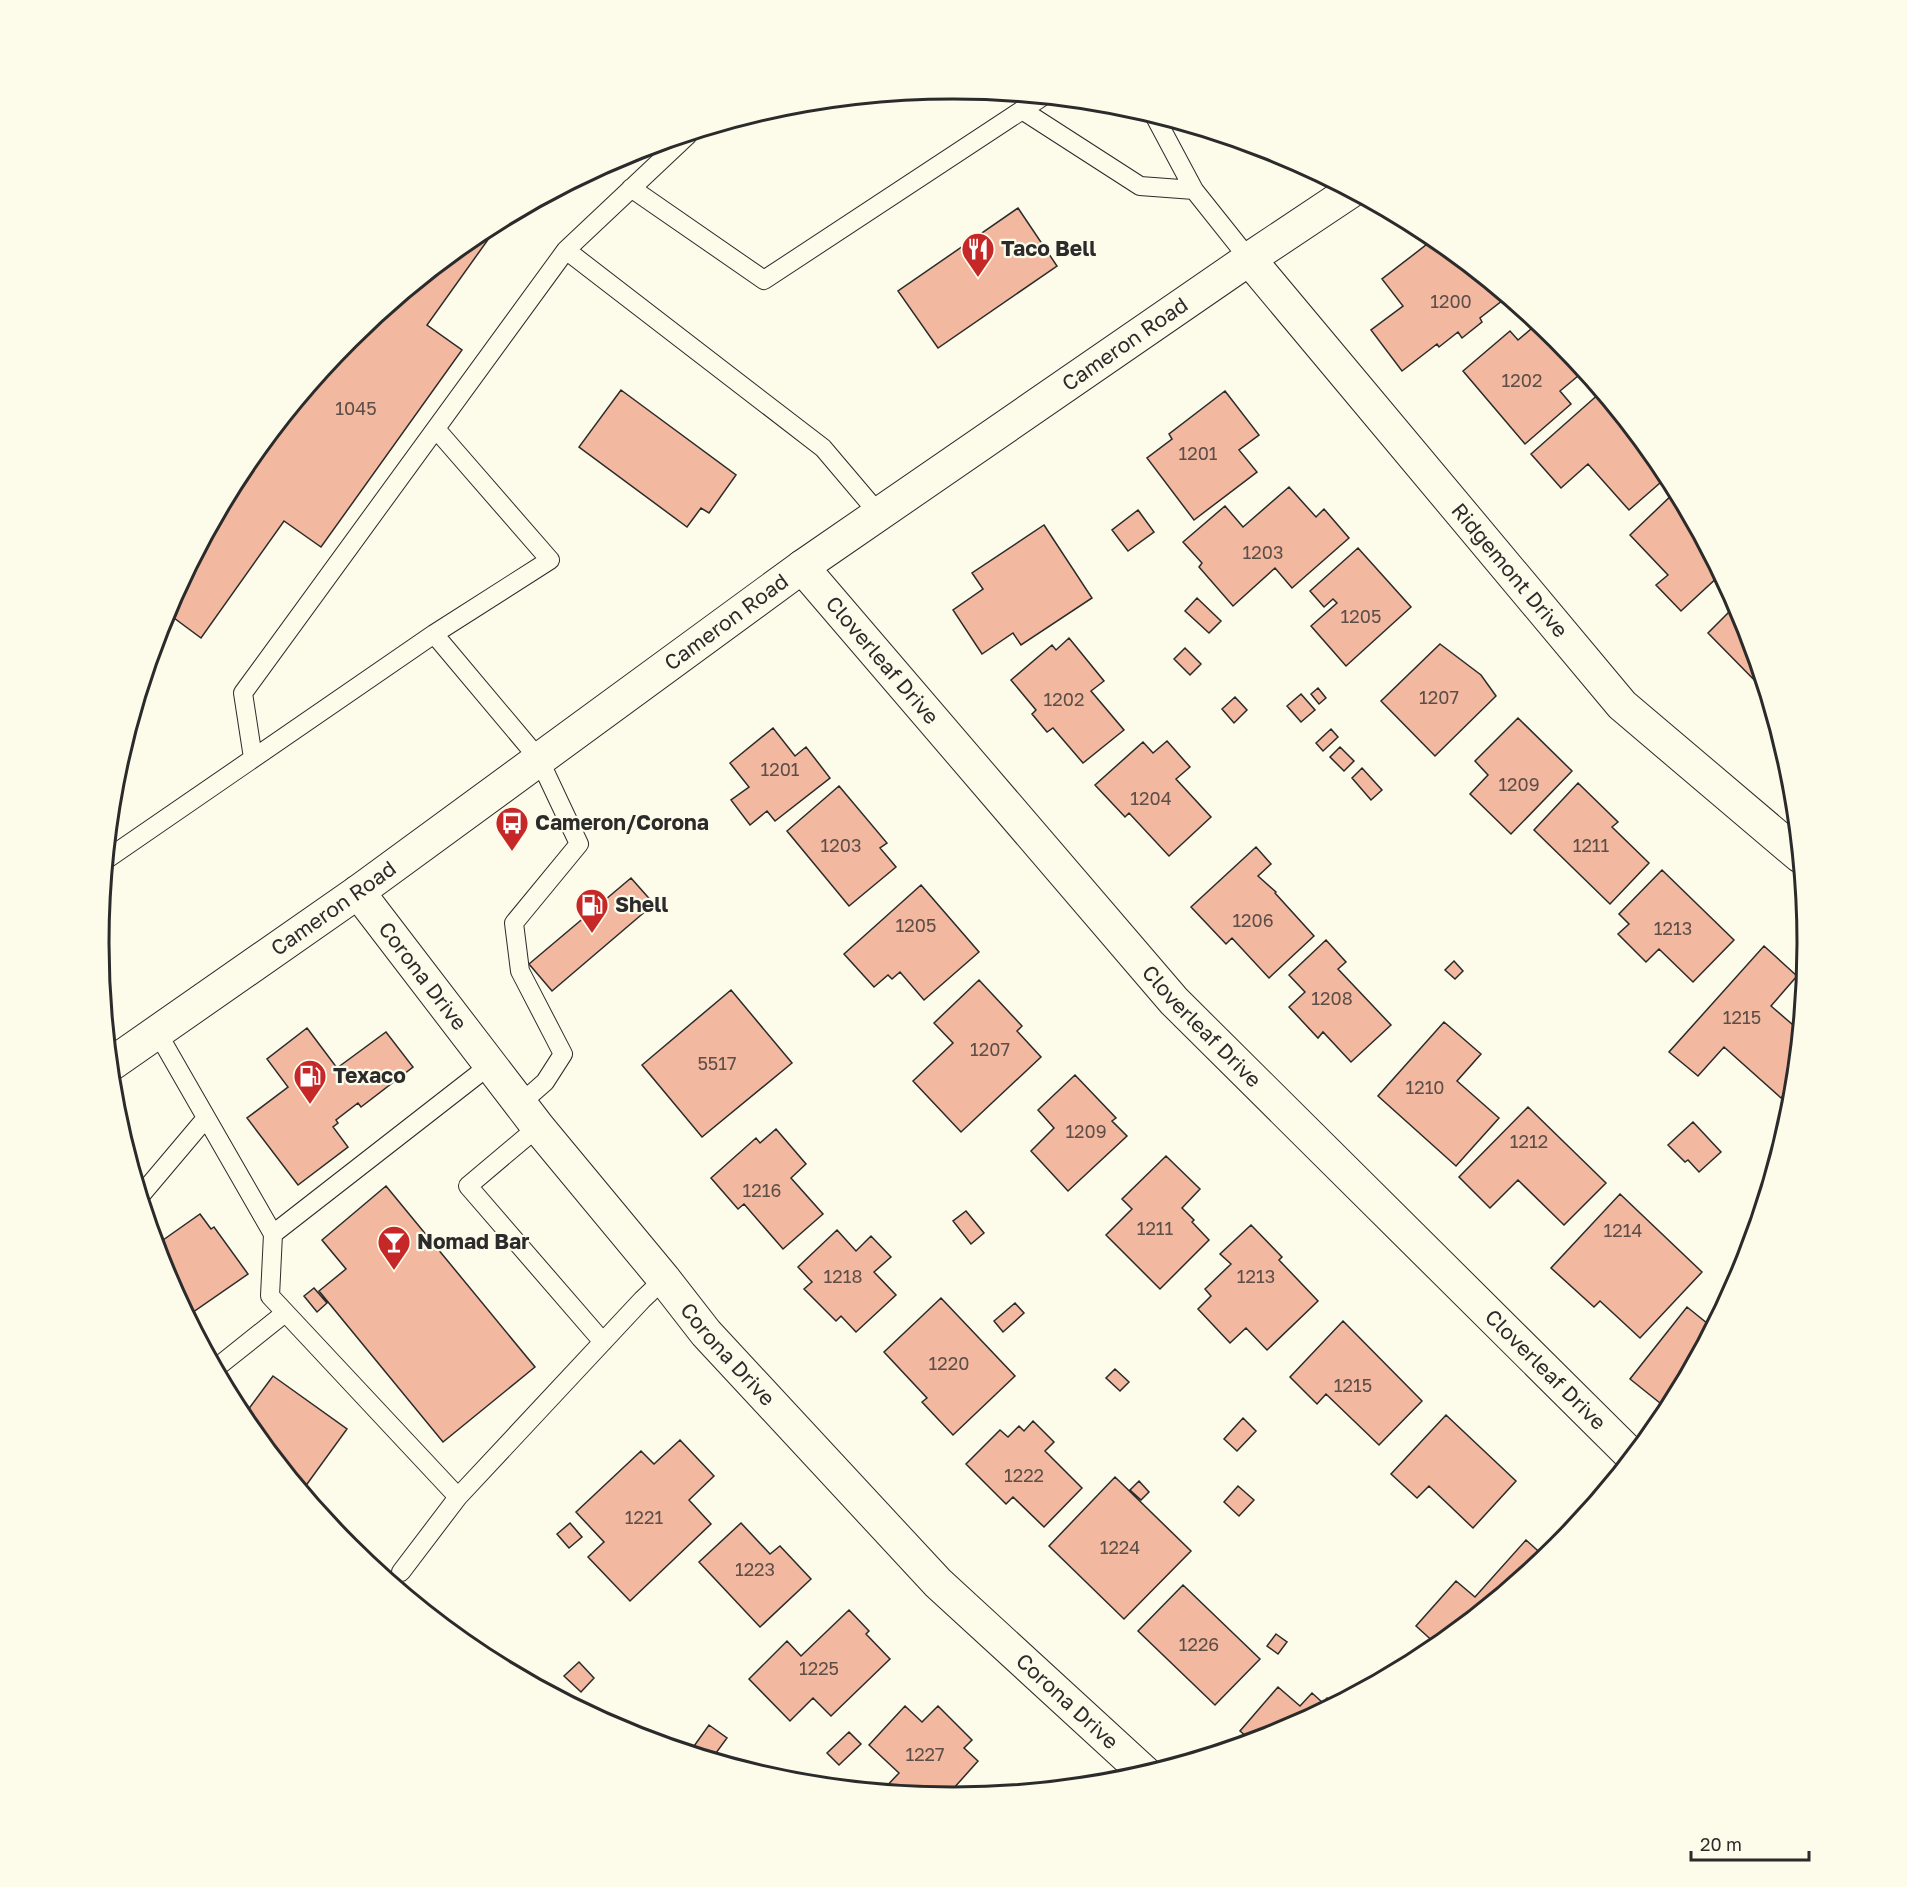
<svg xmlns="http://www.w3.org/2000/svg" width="1907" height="1887" font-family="'Golos Text',sans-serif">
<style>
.building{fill:#f2b8a0;stroke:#2b2b2b;stroke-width:1.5}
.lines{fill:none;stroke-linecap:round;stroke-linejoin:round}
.lane-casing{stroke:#2b2b2b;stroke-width:20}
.street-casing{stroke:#2b2b2b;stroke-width:35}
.secondary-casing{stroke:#2b2b2b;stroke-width:35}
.lane{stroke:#fdfbea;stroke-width:18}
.street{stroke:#fdfbea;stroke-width:33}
.secondary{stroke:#fdfbea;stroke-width:33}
.labels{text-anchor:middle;stroke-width:4.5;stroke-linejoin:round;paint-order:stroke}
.number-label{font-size:18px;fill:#5d4e48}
.poi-label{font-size:21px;font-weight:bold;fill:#2b2b2b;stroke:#fdfbea;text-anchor:start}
.street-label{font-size:21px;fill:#2b2b2b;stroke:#fdfbea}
.rim{fill:none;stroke:#2b2b2b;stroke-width:3}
</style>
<rect width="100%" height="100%" fill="#fdfbea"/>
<path class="building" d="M 1018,208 L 1057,266 L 938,348 L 898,291 Z
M 502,220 L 427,325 L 462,350 L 321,547 L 284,521 L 201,638 L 166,612 L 243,468 L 349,339 L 479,232 Z
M 1435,238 L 1507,297 L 1480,318 L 1482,322 L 1462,338 L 1458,332 L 1439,347 L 1437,344 L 1402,371 L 1371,330 L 1403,306 L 1382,279 Z
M 1538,323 L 1558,339 L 1584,371 L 1560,391 L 1571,404 L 1525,444 L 1463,371 L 1510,331 L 1518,340 Z
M 621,390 L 736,475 L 709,513 L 701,508 L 687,527 L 579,447 Z
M 1225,391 L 1259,435 L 1239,450 L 1257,472 L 1194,520 L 1147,458 L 1172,439 L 1169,434 Z
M 1601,392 L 1668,476 L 1629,510 L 1588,464 L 1561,488 L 1531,454 Z
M 1289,487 L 1316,517 L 1324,509 L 1349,538 L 1292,588 L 1275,568 L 1233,606 L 1199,567 L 1202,563 L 1183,542 L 1225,506 L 1243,527 Z
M 1676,491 L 1721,574 L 1681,611 L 1656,585 L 1668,575 L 1630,535 Z
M 1138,510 L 1154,532 L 1128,551 L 1112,530 Z
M 1044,525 L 1092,598 L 1021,645 L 1013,633 L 982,654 L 953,610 L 983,589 L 972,573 Z
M 1358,548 L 1411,607 L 1346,666 L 1311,626 L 1337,603 L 1333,599 L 1324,607 L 1310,591 Z
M 1197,598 L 1221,621 L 1209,633 L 1185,611 Z
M 1737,604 L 1744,617 L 1767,693 L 1708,633 Z
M 1069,638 L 1104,681 L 1091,691 L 1124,730 L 1083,763 L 1053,728 L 1047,732 L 1032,714 L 1036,710 L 1011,680 L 1052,645 L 1056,650 Z
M 1440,644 L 1481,675 L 1496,696 L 1435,756 L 1381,701 Z
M 1185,648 L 1201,664 L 1190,675 L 1174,659 Z
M 1318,688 L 1326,698 L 1319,704 L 1311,694 Z
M 1301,694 L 1315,710 L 1301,722 L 1287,706 Z
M 1235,697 L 1247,710 L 1234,723 L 1222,709 Z
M 1518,718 L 1572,771 L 1511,834 L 1470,794 L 1488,775 L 1475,761 Z
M 773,728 L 795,756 L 806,747 L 830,778 L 775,821 L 767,811 L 750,825 L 731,800 L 749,787 L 730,763 Z
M 1331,729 L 1338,737 L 1323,751 L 1316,743 Z
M 1167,741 L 1190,767 L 1176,779 L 1211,817 L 1169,856 L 1129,813 L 1125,817 L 1095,785 L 1143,742 L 1153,753 Z
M 1340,747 L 1354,761 L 1344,771 L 1330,757 Z
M 1362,768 L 1382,790 L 1371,800 L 1352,778 Z
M 1578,783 L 1618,822 L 1612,827 L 1649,863 L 1610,904 L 1534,830 Z
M 839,786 L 887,843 L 880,848 L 896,867 L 849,906 L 787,831 Z
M 1256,847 L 1271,864 L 1258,876 L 1276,892 L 1275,893 L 1314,936 L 1269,978 L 1232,938 L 1226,944 L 1191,907 Z
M 1662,870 L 1734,940 L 1693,982 L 1659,949 L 1646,962 L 1618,934 L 1629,924 L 1619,914 Z
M 631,878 L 654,904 L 552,991 L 529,964 Z
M 921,885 L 979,952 L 924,1000 L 900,972 L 892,979 L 888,975 L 874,987 L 844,954 Z
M 1326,940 L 1346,962 L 1338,969 L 1391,1025 L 1351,1062 L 1323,1032 L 1318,1038 L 1289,1007 L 1305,992 L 1289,975 Z
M 1764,946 L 1797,976 L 1771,1006 L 1800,1031 L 1795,1082 L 1781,1098 L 1724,1047 L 1698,1076 L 1669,1052 Z
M 1454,961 L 1463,971 L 1455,979 L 1445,970 Z
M 979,980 L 1022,1026 L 1017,1031 L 1041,1057 L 961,1132 L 913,1081 L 953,1043 L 934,1023 Z
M 731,990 L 792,1063 L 702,1137 L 642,1065 Z
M 1444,1022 L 1481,1054 L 1457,1081 L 1499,1118 L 1456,1166 L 1378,1096 Z
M 307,1028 L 337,1068 L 386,1032 L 413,1067 L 361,1107 L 358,1103 L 336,1120 L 338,1123 L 333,1127 L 348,1147 L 298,1185 L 247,1118 L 288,1087 L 267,1059 Z
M 1075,1075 L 1116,1118 L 1112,1121 L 1127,1136 L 1068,1191 L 1031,1151 L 1054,1128 L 1038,1110 Z
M 1528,1107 L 1606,1183 L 1564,1225 L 1518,1180 L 1490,1208 L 1459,1177 Z
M 1693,1122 L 1721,1152 L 1699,1172 L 1688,1160 L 1685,1162 L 1668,1145 Z
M 776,1129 L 806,1164 L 791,1178 L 823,1214 L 783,1249 L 744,1204 L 738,1209 L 711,1178 L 756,1138 L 760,1143 Z
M 1166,1156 L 1200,1189 L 1182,1208 L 1194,1220 L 1192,1222 L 1209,1240 L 1160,1289 L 1106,1235 L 1132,1209 L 1122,1199 Z
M 386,1186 L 535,1367 L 443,1442 L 319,1291 L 346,1269 L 322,1240 Z
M 1620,1194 L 1702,1272 L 1640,1338 L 1600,1301 L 1594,1307 L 1551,1268 Z
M 966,1211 L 984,1233 L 971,1244 L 953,1221 Z
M 200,1214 L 211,1229 L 214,1227 L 248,1274 L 189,1315 L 194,1322 L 192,1324 L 163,1270 L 156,1245 Z
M 1251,1225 L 1282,1257 L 1279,1260 L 1318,1301 L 1267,1350 L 1246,1328 L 1230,1343 L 1198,1309 L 1211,1296 L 1205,1289 L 1231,1264 L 1220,1254 Z
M 837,1230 L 856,1251 L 871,1236 L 891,1257 L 874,1272 L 896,1295 L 856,1332 L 841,1316 L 836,1321 L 804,1289 L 812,1282 L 798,1267 Z
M 314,1288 L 327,1303 L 317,1312 L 304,1296 Z
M 941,1298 L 1015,1376 L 953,1435 L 922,1402 L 927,1398 L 884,1352 Z
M 1015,1303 L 1024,1313 L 1003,1332 L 994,1321 Z
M 1687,1307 L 1713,1328 L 1682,1386 L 1665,1407 L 1630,1379 Z
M 1343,1321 L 1422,1401 L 1379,1445 L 1326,1394 L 1317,1404 L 1290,1377 Z
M 1115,1369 L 1129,1382 L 1120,1391 L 1106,1378 Z
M 273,1376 L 347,1429 L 302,1491 L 242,1418 Z
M 1446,1415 L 1516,1481 L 1473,1528 L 1429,1486 L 1417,1498 L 1391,1474 Z
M 1243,1418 L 1256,1431 L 1237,1451 L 1224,1439 Z
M 1033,1421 L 1054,1442 L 1045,1451 L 1082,1488 L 1044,1527 L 1013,1497 L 1006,1504 L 966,1464 L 1000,1430 L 1008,1437 L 1019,1426 L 1024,1431 Z
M 680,1440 L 714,1476 L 689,1500 L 711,1524 L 630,1601 L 588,1557 L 604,1542 L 576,1512 L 641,1451 L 654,1464 Z
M 1115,1477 L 1191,1551 L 1124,1619 L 1049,1546 Z
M 1139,1481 L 1149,1492 L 1141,1500 L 1130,1490 Z
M 1238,1486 L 1254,1500 L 1239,1516 L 1224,1502 Z
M 570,1523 L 582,1537 L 569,1548 L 557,1534 Z
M 741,1523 L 770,1554 L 780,1546 L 811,1579 L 760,1627 L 699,1562 Z
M 1526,1540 L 1546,1558 L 1454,1634 L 1451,1631 L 1438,1646 L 1416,1626 L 1456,1581 L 1475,1597 Z
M 1183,1585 L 1260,1659 L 1215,1705 L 1138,1631 Z
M 849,1610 L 869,1631 L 866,1634 L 890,1659 L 831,1716 L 813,1698 L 790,1721 L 749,1679 L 787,1641 L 801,1656 Z
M 1276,1634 L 1287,1642 L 1278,1654 L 1267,1646 Z
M 579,1662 L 594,1678 L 581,1692 L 564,1676 Z
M 1278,1687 L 1300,1706 L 1312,1693 L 1323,1703 L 1327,1698 L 1335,1705 L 1280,1734 L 1253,1742 L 1240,1731 Z
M 905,1706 L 922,1722 L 938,1706 L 972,1740 L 964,1748 L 978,1761 L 945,1798 L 882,1791 L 899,1773 L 869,1745 Z
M 709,1725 L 727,1738 L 713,1757 L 718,1761 L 689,1753 Z
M 849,1732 L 861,1744 L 839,1765 L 827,1753 Z"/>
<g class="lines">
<defs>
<path id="lane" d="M 1022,110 L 1140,186 L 1194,190
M 1154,115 L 1194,190 L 1249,259
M 631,188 L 764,280 L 1042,97
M 566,250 L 823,448 L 879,514
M 434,634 L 539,759 L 579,844 L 514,923 L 520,971 L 563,1054 L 545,1082 L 520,1104
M 253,758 L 243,693 L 566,250 L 688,135
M 107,859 L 434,634 L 550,560 L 436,429
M 157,1032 L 273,1234 L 270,1296 L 458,1497 L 642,1300 L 664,1279
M 538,1127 L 468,1186 L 603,1342
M 141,1195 L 206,1118
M 273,1234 L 490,1065
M 216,1368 L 285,1313
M 401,1572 L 458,1497"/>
<g id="street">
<path id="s1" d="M 1249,259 L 1622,705 L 1800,856"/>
<path id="s2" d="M 802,567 L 1174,1001 L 1633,1457"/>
<path id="s3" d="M 358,892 L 538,1127 L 664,1279 L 706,1333 L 938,1583 L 1146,1774"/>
</g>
<g id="secondary">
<path id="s4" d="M 110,1065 L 358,892 L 802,567 L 1249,259 L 1351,191"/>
</g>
</defs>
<use href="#lane" class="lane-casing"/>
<use href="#street" class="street-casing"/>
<use href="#secondary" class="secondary-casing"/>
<use href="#lane" class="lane"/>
<use href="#street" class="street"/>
<use href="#secondary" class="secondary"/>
</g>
<defs>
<symbol id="restaurant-pin" viewBox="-11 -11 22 30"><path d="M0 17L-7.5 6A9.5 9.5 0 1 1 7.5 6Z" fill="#c62828" stroke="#fdfbea"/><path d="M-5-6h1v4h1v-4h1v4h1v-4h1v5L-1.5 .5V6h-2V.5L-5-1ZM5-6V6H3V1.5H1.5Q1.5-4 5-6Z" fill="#fff"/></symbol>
<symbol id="bus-pin" viewBox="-11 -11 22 30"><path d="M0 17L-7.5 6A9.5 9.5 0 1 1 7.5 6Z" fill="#c62828" stroke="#fdfbea"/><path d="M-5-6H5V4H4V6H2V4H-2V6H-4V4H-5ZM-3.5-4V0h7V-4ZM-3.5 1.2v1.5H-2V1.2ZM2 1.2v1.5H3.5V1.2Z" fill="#fff"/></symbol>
<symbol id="fuel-pin" viewBox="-11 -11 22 30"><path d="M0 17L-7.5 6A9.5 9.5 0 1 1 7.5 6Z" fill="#c62828" stroke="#fdfbea"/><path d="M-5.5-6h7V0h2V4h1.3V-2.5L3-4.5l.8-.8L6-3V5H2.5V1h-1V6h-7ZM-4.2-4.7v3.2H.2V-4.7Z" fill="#fff"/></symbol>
<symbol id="bar-pin" viewBox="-11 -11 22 30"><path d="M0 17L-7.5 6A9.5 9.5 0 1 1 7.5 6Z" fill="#c62828" stroke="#fdfbea"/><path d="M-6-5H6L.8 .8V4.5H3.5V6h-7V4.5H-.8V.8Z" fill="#fff"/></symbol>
</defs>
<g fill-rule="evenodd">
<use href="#restaurant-pin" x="959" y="230" width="38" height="52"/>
<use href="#bus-pin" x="493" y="804" width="38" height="52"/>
<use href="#fuel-pin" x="573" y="886" width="38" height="52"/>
<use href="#fuel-pin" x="291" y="1057" width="38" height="52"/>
<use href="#bar-pin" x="375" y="1223" width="38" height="52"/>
</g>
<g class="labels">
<g class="number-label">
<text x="1451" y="308">1200</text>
<text x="1522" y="387">1202</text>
<text x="356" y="415">1045</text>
<text x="1198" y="460">1201</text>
<text x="1263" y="559">1203</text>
<text x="1361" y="623">1205</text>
<text x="1439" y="704">1207</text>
<text x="1064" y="706">1202</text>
<text x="780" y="776">1201</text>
<text x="1519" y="791">1209</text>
<text x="1151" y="805">1204</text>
<text x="841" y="852">1203</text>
<text x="1591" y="852">1211</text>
<text x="1253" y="927">1206</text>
<text x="916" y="932">1205</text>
<text x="1673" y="935">1213</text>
<text x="1332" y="1005">1208</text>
<text x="1742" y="1024">1215</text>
<text x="990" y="1056">1207</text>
<text x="717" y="1070">5517</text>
<text x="1425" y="1094">1210</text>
<text x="1086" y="1138">1209</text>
<text x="1529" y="1148">1212</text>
<text x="762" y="1197">1216</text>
<text x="1155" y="1235">1211</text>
<text x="1623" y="1237">1214</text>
<text x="843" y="1283">1218</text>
<text x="1256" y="1283">1213</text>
<text x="949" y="1370">1220</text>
<text x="1353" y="1392">1215</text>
<text x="1024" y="1482">1222</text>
<text x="644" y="1524">1221</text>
<text x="1120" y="1554">1224</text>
<text x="755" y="1576">1223</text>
<text x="1199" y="1651">1226</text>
<text x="819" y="1675">1225</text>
<text x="925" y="1761">1227</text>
</g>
<g class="poi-label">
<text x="1001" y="256">Taco Bell</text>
<text x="535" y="830">Cameron/Corona</text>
<text x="615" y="912">Shell</text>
<text x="333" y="1083">Texaco</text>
<text x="417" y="1249">Nomad Bar</text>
</g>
<g class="street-label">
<text dy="7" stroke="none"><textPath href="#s4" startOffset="1245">Cameron Road</textPath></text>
<text dy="7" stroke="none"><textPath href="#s1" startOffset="406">Ridgemont Drive</textPath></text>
<text dy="7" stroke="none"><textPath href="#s4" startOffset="759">Cameron Road</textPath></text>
<text dy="7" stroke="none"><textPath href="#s2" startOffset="123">Cloverleaf Drive</textPath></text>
<text dy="7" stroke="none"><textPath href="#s4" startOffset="273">Cameron Road</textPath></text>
<text dy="7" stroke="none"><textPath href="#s3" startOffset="106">Corona Drive</textPath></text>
<text dy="7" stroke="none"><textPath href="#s2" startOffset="609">Cloverleaf Drive</textPath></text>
<text dy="7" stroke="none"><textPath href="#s3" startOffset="592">Corona Drive</textPath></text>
<text dy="7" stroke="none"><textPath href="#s2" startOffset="1095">Cloverleaf Drive</textPath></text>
<text dy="7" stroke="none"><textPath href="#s3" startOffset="1078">Corona Drive</textPath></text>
</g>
</g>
<path d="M0 0H1907V1887H0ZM109 943a844 844 0 1 1 1688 0a844 844 0 1 1-1688 0Z" fill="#fdfbea" fill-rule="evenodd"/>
<path class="rim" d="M109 943a844 844 0 1 1 1688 0a844 844 0 1 1-1688 0Z"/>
<path d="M1691 1851v9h118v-9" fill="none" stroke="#2b2b2b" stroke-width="3"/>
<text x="1700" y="1851" font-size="18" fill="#2b2b2b" stroke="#fdfbea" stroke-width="4.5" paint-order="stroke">20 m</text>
</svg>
